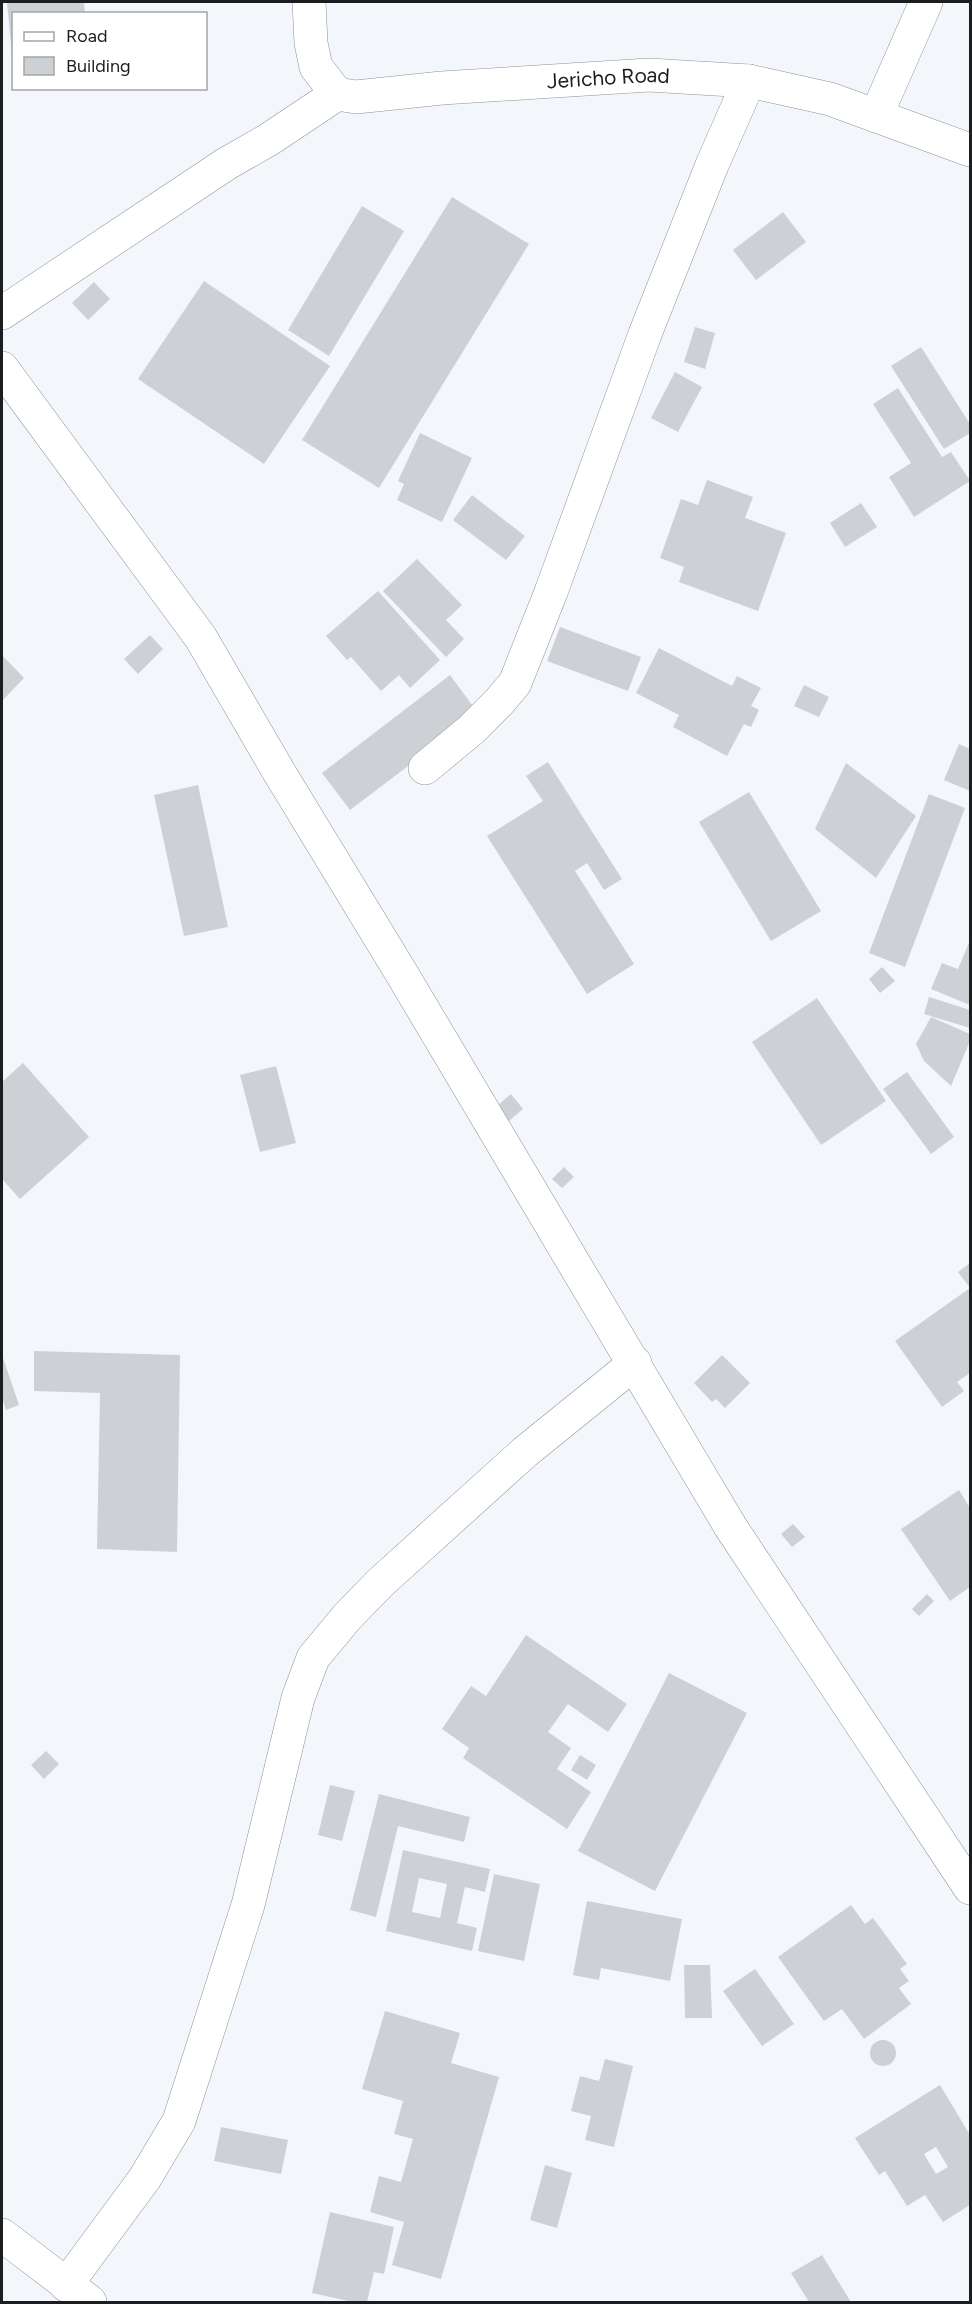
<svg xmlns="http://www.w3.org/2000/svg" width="972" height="2304" font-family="Figtree,sans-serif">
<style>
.building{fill:#cdd1d6;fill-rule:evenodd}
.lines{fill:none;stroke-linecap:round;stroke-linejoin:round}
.minor-casing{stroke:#8e9297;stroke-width:34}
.minor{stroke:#fff;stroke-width:33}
.labels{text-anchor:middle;stroke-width:4.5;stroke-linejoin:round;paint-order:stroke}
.street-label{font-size:21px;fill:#1c1d1f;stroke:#fff}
</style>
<rect width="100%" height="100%" fill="#f3f7fc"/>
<path class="building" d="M 7,2 L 84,2 L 85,14 L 14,14 L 12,55 Z
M 452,197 L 529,244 L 379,488 L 302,440 Z
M 362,206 L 404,231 L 329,356 L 288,330 Z
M 783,212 L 806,242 L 756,280 L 733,250 Z
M 204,281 L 330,366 L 264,464 L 138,379 Z
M 94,282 L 110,299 L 88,320 L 72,303 Z
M 695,327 L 715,333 L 705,369 L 684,362 Z
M 921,347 L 970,424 L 970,433 L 944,449 L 891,366 Z
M 675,372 L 702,387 L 678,432 L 651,418 Z
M 898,388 L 942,457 L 951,452 L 970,481 L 914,517 L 889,477 L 911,463 L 873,404 Z
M 420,433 L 472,458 L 442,522 L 397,500 L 404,484 L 398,481 Z
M 707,480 L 753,497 L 745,518 L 786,533 L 758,611 L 679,582 L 684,567 L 660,558 L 681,499 L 698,505 Z
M 472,495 L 525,536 L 506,560 L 453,520 Z
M 861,503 L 877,527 L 845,547 L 830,523 Z
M 417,559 L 462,605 L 446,620 L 464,639 L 446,657 L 383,591 Z
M 378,591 L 440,660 L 410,688 L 399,675 L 381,691 L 351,657 L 347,660 L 326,636 Z
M 560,627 L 641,657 L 628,691 L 547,661 Z
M 150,635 L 163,649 L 138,674 L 124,659 Z
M 659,648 L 732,686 L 737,676 L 761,688 L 751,706 L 759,710 L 751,727 L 744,724 L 727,756 L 673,727 L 679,715 L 636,693 Z
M 2,655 L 24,678 L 2,701 Z
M 450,675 L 478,713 L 350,810 L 322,773 Z
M 804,685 L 829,697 L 819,717 L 794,706 Z
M 959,744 L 970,749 L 970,791 L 944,780 Z
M 548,762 L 622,879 L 604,890 L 587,863 L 575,871 L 634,964 L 587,994 L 487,836 L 543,801 L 526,776 Z
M 846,763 L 916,816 L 876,878 L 815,829 Z
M 198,785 L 228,927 L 184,936 L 154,795 Z
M 749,792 L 821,911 L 771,941 L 699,822 Z
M 929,794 L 965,808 L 905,967 L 869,953 Z
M 970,940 L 970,1005 L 931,989 L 942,963 L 958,969 Z
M 882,967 L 895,981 L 880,993 L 869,979 Z
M 929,997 L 970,1010 L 970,1028 L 924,1014 Z
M 817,998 L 886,1101 L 821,1145 L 752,1042 Z
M 931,1017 L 970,1034 L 970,1041 L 951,1086 L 924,1061 L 916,1044 Z
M 23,1063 L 89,1137 L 20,1199 L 2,1179 L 2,1082 Z
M 276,1066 L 296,1143 L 260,1152 L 240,1075 Z
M 907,1072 L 954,1137 L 931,1154 L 883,1089 Z
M 511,1094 L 523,1109 L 509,1121 L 497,1106 Z
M 564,1167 L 574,1177 L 562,1188 L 552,1179 Z
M 970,1263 L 970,1373 L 957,1382 L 964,1391 L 942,1407 L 895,1341 L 970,1288 L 958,1272 Z
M 34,1351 L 180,1355 L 177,1552 L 97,1549 L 100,1393 L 34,1391 Z
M 2,1355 L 19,1405 L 6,1410 L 2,1397 Z
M 722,1355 L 750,1383 L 725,1408 L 716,1399 L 712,1402 L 694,1383 Z
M 959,1490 L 970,1508 L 970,1587 L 950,1601 L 901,1529 Z
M 793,1524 L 805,1537 L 792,1547 L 781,1534 Z
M 927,1594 L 934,1601 L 919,1616 L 912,1609 Z
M 526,1635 L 627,1704 L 608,1732 L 568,1704 L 548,1732 L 571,1748 L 557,1769 L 591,1792 L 567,1829 L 463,1758 L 469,1748 L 442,1729 L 471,1686 L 486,1696 Z
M 669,1673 L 747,1713 L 655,1891 L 578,1851 Z
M 46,1751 L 59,1764 L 44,1779 L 31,1765 Z
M 580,1755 L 596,1765 L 587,1780 L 571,1770 Z
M 330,1785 L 355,1791 L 342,1841 L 318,1835 Z
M 379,1794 L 470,1817 L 464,1842 L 398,1826 L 376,1917 L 350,1910 Z
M 403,1850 L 490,1869 L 485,1892 L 465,1887 L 457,1923 L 477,1928 L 472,1951 L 386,1931 ZM 419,1878 L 447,1884 L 440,1918 L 412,1912 Z
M 494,1874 L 540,1884 L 524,1961 L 478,1951 Z
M 587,1901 L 682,1919 L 670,1981 L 601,1968 L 599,1980 L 573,1975 Z
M 851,1905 L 865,1924 L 873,1918 L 907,1964 L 900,1969 L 909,1981 L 899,1988 L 911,2004 L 864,2039 L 842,2009 L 824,2021 L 778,1957 Z
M 684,1965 L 710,1965 L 712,2018 L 685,2018 Z
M 755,1969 L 794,2024 L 762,2046 L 723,1991 Z
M 385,2011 L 460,2033 L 451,2063 L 499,2077 L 441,2279 L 392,2265 L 404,2222 L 370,2212 L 379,2176 L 401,2182 L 413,2139 L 394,2134 L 403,2101 L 362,2089 Z
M870 2053a13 13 0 1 1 26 0a13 13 0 1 1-26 0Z
M 605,2059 L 633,2066 L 614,2147 L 585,2140 L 591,2116 L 571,2111 L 580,2076 L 599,2081 Z
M 940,2085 L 970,2135 L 970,2205 L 943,2222 L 925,2195 L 907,2206 L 885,2171 L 879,2175 L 855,2138 ZM 936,2147 L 948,2167 L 936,2174 L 924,2154 Z
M 221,2127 L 288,2140 L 281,2174 L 214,2161 Z
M 545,2165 L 572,2173 L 557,2228 L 530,2220 Z
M 330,2212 L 394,2227 L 384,2274 L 374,2272 L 367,2302 L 353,2302 L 312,2293 Z
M 822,2255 L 851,2302 L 809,2302 L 791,2273 Z"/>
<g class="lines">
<defs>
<g id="minor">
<path id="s1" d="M 309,2 L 311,43 L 316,67 L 337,94 L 356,97 L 442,88 L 649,75 L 749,81 L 830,99 L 970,150"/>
<path d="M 876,116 L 926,2"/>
<path d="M 2,313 L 226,164 L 268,140 L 337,94"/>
<path d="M 2,368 L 201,638 L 279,772 L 402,974 L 730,1526 L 970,1888"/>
<path d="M 425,768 L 471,730 L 499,702 L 515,683 L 551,592 L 645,334 L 712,165 L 749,81"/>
<path d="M 2,2235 L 90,2302"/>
<path d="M 66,2285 L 145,2178 L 179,2121 L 248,1905 L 298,1698 L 313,1658 L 347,1617 L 380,1583 L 525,1452 L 635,1363"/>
</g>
</defs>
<use href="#minor" class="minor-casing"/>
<use href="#minor" class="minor"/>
</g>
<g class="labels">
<g class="street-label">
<text dy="7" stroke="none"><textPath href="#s1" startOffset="372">Jericho Road</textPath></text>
</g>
</g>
<rect width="972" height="2304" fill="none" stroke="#1c1d1f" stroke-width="6"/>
<rect x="12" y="12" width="195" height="78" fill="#ffffff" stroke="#a4a5a5" stroke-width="1.5"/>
<rect x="24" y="32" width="30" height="9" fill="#ffffff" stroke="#a4a5a5" stroke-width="1.5"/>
<text x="66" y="42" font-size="18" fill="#1c1d1f">Road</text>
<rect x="24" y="57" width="30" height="18" fill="#cdd1d6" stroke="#a4a5a5" stroke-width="1.5"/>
<text x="66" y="72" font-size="18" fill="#1c1d1f">Building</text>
</svg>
